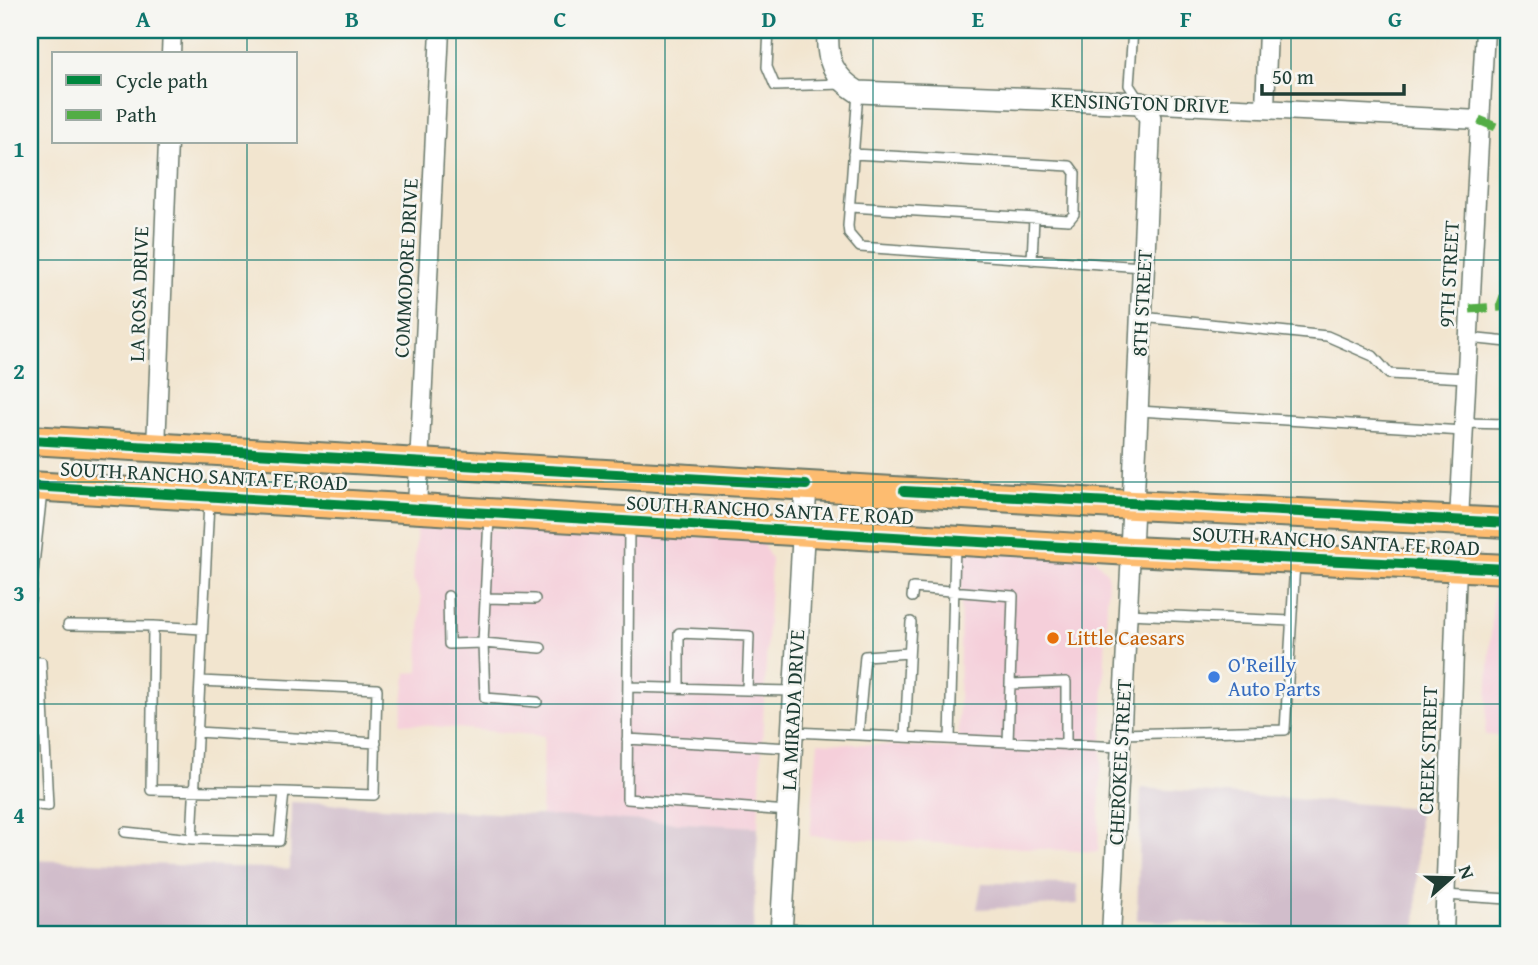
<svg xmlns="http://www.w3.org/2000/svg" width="1538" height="965" font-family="'Gentium Book Plus',serif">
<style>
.built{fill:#f5cfda}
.industrial{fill:#d1bdcb}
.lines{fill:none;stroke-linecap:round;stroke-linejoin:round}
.service-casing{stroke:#69786a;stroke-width:12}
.minor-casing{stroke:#69786a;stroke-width:21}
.tertiary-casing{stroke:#69786a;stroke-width:24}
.primary-casing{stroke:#69786a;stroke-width:32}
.service{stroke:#fff;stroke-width:9}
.minor{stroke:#fff;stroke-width:18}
.tertiary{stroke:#fff;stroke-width:21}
.primary{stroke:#fdbc70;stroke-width:28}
.quiet{stroke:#52ad45;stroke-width:9;stroke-dasharray:18 9;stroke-linecap:butt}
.cycleway-casing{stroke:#f6f6f2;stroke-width:15}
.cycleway{stroke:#00873e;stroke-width:10}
.grid{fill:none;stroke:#0f766e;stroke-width:2;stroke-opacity:0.55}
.food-dot{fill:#e8710a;stroke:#f6f6f2;stroke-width:2.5}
.shop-dot{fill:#3f7fe0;stroke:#f6f6f2;stroke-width:2.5}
.labels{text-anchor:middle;stroke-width:5;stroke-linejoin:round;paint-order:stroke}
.street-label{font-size:21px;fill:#1f3d34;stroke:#f6f6f2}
.food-label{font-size:21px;fill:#c56008;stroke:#f6f6f2;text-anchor:start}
.shop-label{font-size:21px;fill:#366cbe;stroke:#f6f6f2;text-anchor:start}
.neatline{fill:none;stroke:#0f766e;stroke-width:2.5}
.grid-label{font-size:23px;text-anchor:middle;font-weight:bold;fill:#0f766e}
</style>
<rect width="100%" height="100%" fill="#f6f6f2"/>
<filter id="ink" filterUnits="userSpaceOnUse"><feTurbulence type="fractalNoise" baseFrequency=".0143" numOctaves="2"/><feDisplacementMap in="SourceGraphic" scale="14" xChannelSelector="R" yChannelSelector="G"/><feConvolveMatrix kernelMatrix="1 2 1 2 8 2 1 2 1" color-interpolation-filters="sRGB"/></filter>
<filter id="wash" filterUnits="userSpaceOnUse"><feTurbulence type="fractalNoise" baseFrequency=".00686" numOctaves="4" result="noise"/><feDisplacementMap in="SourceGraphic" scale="28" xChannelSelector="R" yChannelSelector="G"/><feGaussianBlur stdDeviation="1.57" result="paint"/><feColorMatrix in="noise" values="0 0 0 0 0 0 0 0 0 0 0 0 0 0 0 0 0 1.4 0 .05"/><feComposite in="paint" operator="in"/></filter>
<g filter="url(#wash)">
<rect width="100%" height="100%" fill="#f2e5cf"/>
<path class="built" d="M 417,526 L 754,538 L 763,544 L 771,559 L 758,827 L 541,816 L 544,736 L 401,723 L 406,673 L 419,672 L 421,598 L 413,579 Z
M 962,549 L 1095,558 L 1108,574 L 1098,852 L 810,836 L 818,742 L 958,749 Z
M 1494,581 L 1508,582 L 1508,736 L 1485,735 Z"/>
<path class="industrial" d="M 1141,788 L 1419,808 L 1416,935 L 1137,920 Z
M 291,802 L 758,827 L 753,935 L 30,935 L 30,860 L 290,869 Z
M 982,883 L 1077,884 L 1078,904 L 977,909 Z"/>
</g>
<g filter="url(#ink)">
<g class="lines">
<defs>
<path id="service" d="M 769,30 L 767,67 L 775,86 L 843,84
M 1133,30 L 1129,85 L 1140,102
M 858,92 L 848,226 L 849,234 L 860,247 L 1142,267
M 850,207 L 1069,220 L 1074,214 L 1075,173 L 1070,166 L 853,154
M 1032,260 L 1034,218
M 1142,317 L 1327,336 L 1373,356 L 1389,374 L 1466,378
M 1468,338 L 1508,342
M 1139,411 L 1463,431
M 1464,423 L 1508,424
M 629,526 L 627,799 L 788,811
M 448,596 L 449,644 L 483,643 L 489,517
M 912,597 L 913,588 L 1013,596 L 1010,684 L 1066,682 L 1066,745
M 485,598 L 535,599
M 30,600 L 42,492
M 1127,614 L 1291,621
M 68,625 L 153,626
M 202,629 L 153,626 L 151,790 L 284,792
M 30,662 L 41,662 L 48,806 L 30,804
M 200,681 L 377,689 L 374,795 L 284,792 L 279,841 L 192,839 L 209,502
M 628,687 L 747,690 L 749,636 L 679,633 L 679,688
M 747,690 L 795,691
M 537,702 L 485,698 L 483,643 L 541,648
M 197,732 L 376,743
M 794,732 L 1121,747
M 1121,734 L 1285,730 L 1295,563
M 858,735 L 865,656 L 909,653
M 905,737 L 911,622
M 627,739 L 790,748
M 950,739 L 955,545
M 1008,742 L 1010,684
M 125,832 L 192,839
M 1445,895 L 1508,899"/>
<path id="minor" d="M 171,54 L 172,30
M 1141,103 L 1479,120
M 1265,108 L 1268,30
M 156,448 L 168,142
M 417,507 L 440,30
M 1459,520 L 1485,30
M 782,933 L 813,935
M 1111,935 L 1131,551
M 1444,935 L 1457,566"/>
<path id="tertiary" d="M 828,30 C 826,59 832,76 858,92 L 1141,103 L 1150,118 L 1131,551
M 781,935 L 806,485"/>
<path id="primary" d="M 30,440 L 1133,505 L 1508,523
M 30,486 L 1131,551 L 1508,569"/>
</defs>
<use href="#service" class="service-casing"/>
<use href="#minor" class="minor-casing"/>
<use href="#tertiary" class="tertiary-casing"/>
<use href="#primary" class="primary-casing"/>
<use href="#service" class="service"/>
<use href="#minor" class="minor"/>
<use href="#tertiary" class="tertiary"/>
<use href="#primary" class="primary"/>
<path class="quiet" d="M 1479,120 L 1508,132
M 1470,309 L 1500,307 L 1508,285"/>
<defs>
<path id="cycleway" d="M 30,440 L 806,485
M 30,486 L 1131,551 L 1508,569
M 904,491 L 1508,523"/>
</defs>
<use href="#cycleway" class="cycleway-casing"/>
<use href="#cycleway" class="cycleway"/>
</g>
</g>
<path class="grid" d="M 247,30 L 247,54M 456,30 L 456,935M 665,30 L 665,935M 873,30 L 873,935M 1082,30 L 1082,935M 1291,30 L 1291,935M 247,142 L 247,935M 30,260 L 1508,260M 30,482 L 1508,482M 30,704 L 1508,704"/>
<circle class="food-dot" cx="1053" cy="638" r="7"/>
<circle class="shop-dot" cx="1214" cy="677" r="7"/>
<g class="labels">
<g class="street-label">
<text transform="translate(1140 103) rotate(2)" y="7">KENSINGTON DRIVE</text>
<text transform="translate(406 268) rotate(-87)" y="7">COMMODORE DRIVE</text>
<text transform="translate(1449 274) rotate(-87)" y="7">9TH STREET</text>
<text transform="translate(139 294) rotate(-88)" y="7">LA ROSA DRIVE</text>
<text transform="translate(1142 303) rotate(-87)" y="7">8TH STREET</text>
<text transform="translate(204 476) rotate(3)" y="7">SOUTH RANCHO SANTA FE ROAD</text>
<text transform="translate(770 510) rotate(3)" y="7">SOUTH RANCHO SANTA FE ROAD</text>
<text transform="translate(1336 541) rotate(3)" y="7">SOUTH RANCHO SANTA FE ROAD</text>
<text transform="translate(793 710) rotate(-87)" y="7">LA MIRADA DRIVE</text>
<text transform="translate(1428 750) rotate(-88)" y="7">CREEK STREET</text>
<text transform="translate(1120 762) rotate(-87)" y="7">CHEROKEE STREET</text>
</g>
<g class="food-label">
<text x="1067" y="645">Little Caesars</text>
</g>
<g class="shop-label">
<text x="1228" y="672">O'Reilly<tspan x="1228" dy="24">Auto Parts</tspan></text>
</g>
</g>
<rect width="1538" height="965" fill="none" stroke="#f6f6f2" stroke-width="77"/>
<rect x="52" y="52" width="245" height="91" fill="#f6f6f2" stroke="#a0aca6" stroke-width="2"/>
<rect x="66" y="75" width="35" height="10" fill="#00873e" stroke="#a0aca6" stroke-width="2"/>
<text x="116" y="88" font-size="21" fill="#1f3d34">Cycle path</text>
<rect x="66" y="110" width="35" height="10" fill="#52ad45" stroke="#a0aca6" stroke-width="2"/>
<text x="116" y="122" font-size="21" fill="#1f3d34">Path</text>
<g transform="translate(1451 878) rotate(70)" stroke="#f6f6f2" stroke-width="5" paint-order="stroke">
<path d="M0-5L12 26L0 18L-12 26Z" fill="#1f3d34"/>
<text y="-10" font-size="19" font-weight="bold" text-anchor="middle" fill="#1f3d34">N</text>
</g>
<path d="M1262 84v10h142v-10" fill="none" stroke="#1f3d34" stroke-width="3.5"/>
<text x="1272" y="84" font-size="21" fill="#1f3d34" stroke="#f6f6f2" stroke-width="5" paint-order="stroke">50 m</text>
<rect x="38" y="38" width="1462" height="888" class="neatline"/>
<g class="grid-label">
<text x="143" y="27">A</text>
<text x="352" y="27">B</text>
<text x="560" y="27">C</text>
<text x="769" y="27">D</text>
<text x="978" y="27">E</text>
<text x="1186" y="27">F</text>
<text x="1395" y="27">G</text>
<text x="19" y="157">1</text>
<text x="19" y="379">2</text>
<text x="19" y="601">3</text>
<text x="19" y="823">4</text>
</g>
</svg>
